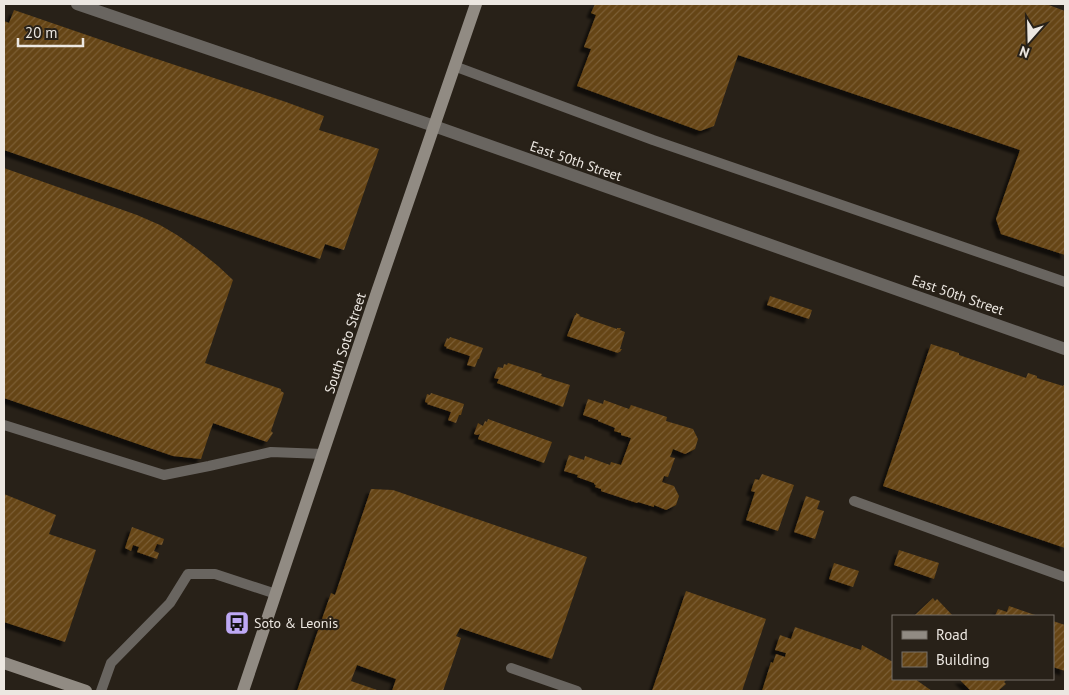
<svg xmlns="http://www.w3.org/2000/svg" width="1069" height="695" font-family="'PT Sans',sans-serif">
<style>
.building{fill:url(#building-hatch);filter:url(#shadow)}
.lines{fill:none;stroke-linecap:round;stroke-linejoin:round}
.lane{stroke:#696560;stroke-width:10}
.street{stroke:#696560;stroke-width:12}
.secondary{stroke:#918b83;stroke-width:12}
.labels{text-anchor:middle;stroke-width:4.5;stroke-linejoin:round;paint-order:stroke}
.street-label{font-size:14px;fill:#ece7e1;stroke:#282118}
.poi-label{font-size:14px;fill:#ece7e1;stroke:#282118;text-anchor:start}
</style>
<defs>
<pattern id="building-hatch" width="6" height="6" patternUnits="userSpaceOnUse" patternTransform="scale(1.25)"><rect width="6" height="6" fill="#654414"/><path d="M-1 1l2-2M0 6l6-6M5 7l2-2" fill="none" stroke="#7b5f36"/></pattern>
<filter id="shadow"><feDropShadow dx="-4.5" dy="4.5" stdDeviation="1" flood-color="#0009"/></filter>
</defs>
<rect width="100%" height="100%" fill="#282118"/>
<path class="building" d="M 595,4 L 1046,4 L 1065,11 L 1065,255 L 1001,234 L 996,219 L 1020,150 L 738,55 L 714,126 L 700,131 L 577,86 L 591,49 L 584,47 L 596,15 L 591,13 Z
M 14,10 L 145,55 L 286,102 L 324,116 L 319,130 L 379,149 L 344,250 L 325,244 L 320,259 L 4,150 L 4,21 L 9,23 Z
M 4,168 L 137,215 L 160,225 L 177,235 L 197,249 L 218,266 L 233,280 L 205,363 L 281,389 L 281,391 L 284,393 L 271,431 L 273,433 L 267,442 L 213,423 L 201,459 L 173,456 L 4,398 Z
M 770,296 L 812,310 L 809,319 L 767,305 Z
M 576,313 L 580,315 L 579,316 L 617,329 L 617,328 L 621,328 L 620,330 L 625,332 L 620,349 L 622,349 L 620,352 L 619,352 L 618,353 L 567,336 L 575,315 L 576,315 Z
M 450,337 L 483,348 L 479,359 L 478,359 L 475,367 L 467,365 L 470,356 L 446,348 L 447,347 L 444,346 L 447,338 L 449,339 Z
M 931,344 L 959,353 L 959,355 L 1026,378 L 1028,373 L 1037,376 L 1037,378 L 1063,386 L 1063,385 L 1065,386 L 1065,548 L 883,486 Z
M 508,363 L 542,374 L 541,376 L 570,385 L 563,407 L 497,383 L 499,379 L 494,378 L 498,367 L 503,368 L 504,364 L 507,365 Z
M 431,393 L 464,404 L 461,415 L 459,415 L 456,423 L 448,420 L 451,412 L 427,404 L 428,403 L 425,402 L 427,394 L 430,395 Z
M 588,399 L 603,404 L 604,400 L 629,409 L 631,405 L 667,417 L 666,421 L 693,429 L 698,439 L 695,449 L 685,454 L 673,449 L 670,457 L 675,458 L 668,477 L 664,476 L 662,482 L 674,486 L 679,496 L 676,505 L 666,510 L 654,505 L 654,507 L 638,502 L 637,503 L 601,491 L 601,489 L 595,487 L 596,485 L 594,484 L 594,483 L 577,477 L 578,475 L 564,471 L 569,455 L 584,460 L 585,456 L 610,465 L 611,462 L 621,465 L 631,438 L 621,435 L 621,433 L 614,431 L 615,428 L 613,427 L 598,421 L 598,420 L 583,415 Z
M 488,419 L 552,442 L 544,463 L 478,439 L 480,434 L 477,435 L 474,434 L 478,423 L 483,426 L 485,421 L 487,422 Z
M 762,474 L 794,485 L 778,531 L 746,520 L 755,492 L 751,491 L 755,479 L 759,480 Z
M 371,489 L 393,490 L 587,557 L 552,659 L 460,628 L 456,636 L 461,638 L 443,691 L 392,691 L 396,679 L 357,665 L 351,681 L 380,691 L 297,691 L 331,593 L 335,595 Z
M 4,494 L 56,515 L 49,534 L 96,550 L 65,642 L 4,622 Z
M 806,496 L 820,501 L 817,509 L 824,511 L 815,539 L 794,532 Z
M 132,527 L 164,539 L 162,545 L 157,544 L 154,551 L 159,553 L 157,559 L 137,552 L 139,547 L 133,545 L 131,551 L 125,548 Z
M 899,550 L 939,563 L 934,579 L 894,565 Z
M 834,563 L 859,571 L 853,587 L 829,579 Z
M 686,591 L 766,619 L 742,691 L 652,691 Z
M 933,598 L 935,601 L 937,599 L 953,616 L 914,616 Z
M 1009,606 L 1038,616 L 995,616 L 998,609 L 1007,612 Z
M 1053,621 L 1065,625 L 1065,671 L 1053,667 Z
M 795,627 L 861,650 L 862,645 L 893,662 L 893,679 L 915,679 L 932,691 L 762,691 L 771,662 L 773,663 L 776,654 L 785,657 L 786,653 L 775,650 L 780,635 L 791,639 Z
M 959,679 L 1007,679 L 1004,682 L 1006,684 L 998,691 L 971,691 Z"/>
<g class="lines">
<path class="lane" d="M 454,66 L 653,140 L 1065,282
M 4,425 L 164,475 L 209,466 L 271,452 L 323,454
M 854,501 L 1065,577
M 511,668 L 577,691
M 101,691 L 111,663 L 170,603 L 188,574 L 215,574 L 276,594"/>
<path class="street" d="M 77,4 L 434,126 L 1065,349"/>
<path class="secondary" d="M 4,663 L 86,691
M 243,691 L 377,292 L 476,4"/>
</g>
<defs>
<symbol id="bus-square" viewBox="-11 -11 22 22"><rect x="-9" y="-9" width="18" height="18" rx="4" fill="#bea9f5" stroke="#282118"/><path d="M-5-6H5V4H4V6H2V4H-2V6H-4V4H-5ZM-3.5-4V0h7V-4ZM-3.5 1.2v1.5H-2V1.2ZM2 1.2v1.5H3.5V1.2Z" fill="#111"/></symbol>
</defs>
<g fill-rule="evenodd">
<use href="#bus-square" x="223" y="609" width="28" height="28"/>
</g>
<g class="labels">
<g class="street-label">
<text transform="translate(576 161) rotate(19)" y="5">East 50th Street</text>
<text transform="translate(958 295) rotate(19)" y="5">East 50th Street</text>
<text transform="translate(345 343) rotate(-72)" y="5">South Soto Street</text>
</g>
<g class="poi-label">
<text x="254" y="628">Soto &amp; Leonis</text>
</g>
</g>
<rect width="1069" height="695" fill="none" stroke="#ece7e1" stroke-width="10"/>
<rect x="892" y="615" width="162" height="65" fill="#282118" stroke="#767068"/>
<rect x="902" y="631" width="25" height="8" fill="#918b83" stroke="#767068"/>
<text x="936" y="640" font-size="15" fill="#ece7e1">Road</text>
<rect x="902" y="652" width="25" height="15" fill="url(#building-hatch)" stroke="#767068"/>
<text x="936" y="665" font-size="15" fill="#ece7e1">Building</text>
<g transform="translate(1029 40) rotate(200)" stroke="#282118" stroke-width="4" paint-order="stroke">
<path d="M0-4L9 19L0 12L-9 19Z" fill="#ece7e1"/>
<text y="-8" font-size="14" font-weight="bold" text-anchor="middle" fill="#ece7e1">N</text>
</g>
<path d="M18 38v8h65v-8" fill="none" stroke="#ece7e1" stroke-width="2.5"/>
<text x="25" y="38" font-size="15" fill="#ece7e1" stroke="#282118" stroke-width="4" paint-order="stroke">20 m</text>
</svg>
